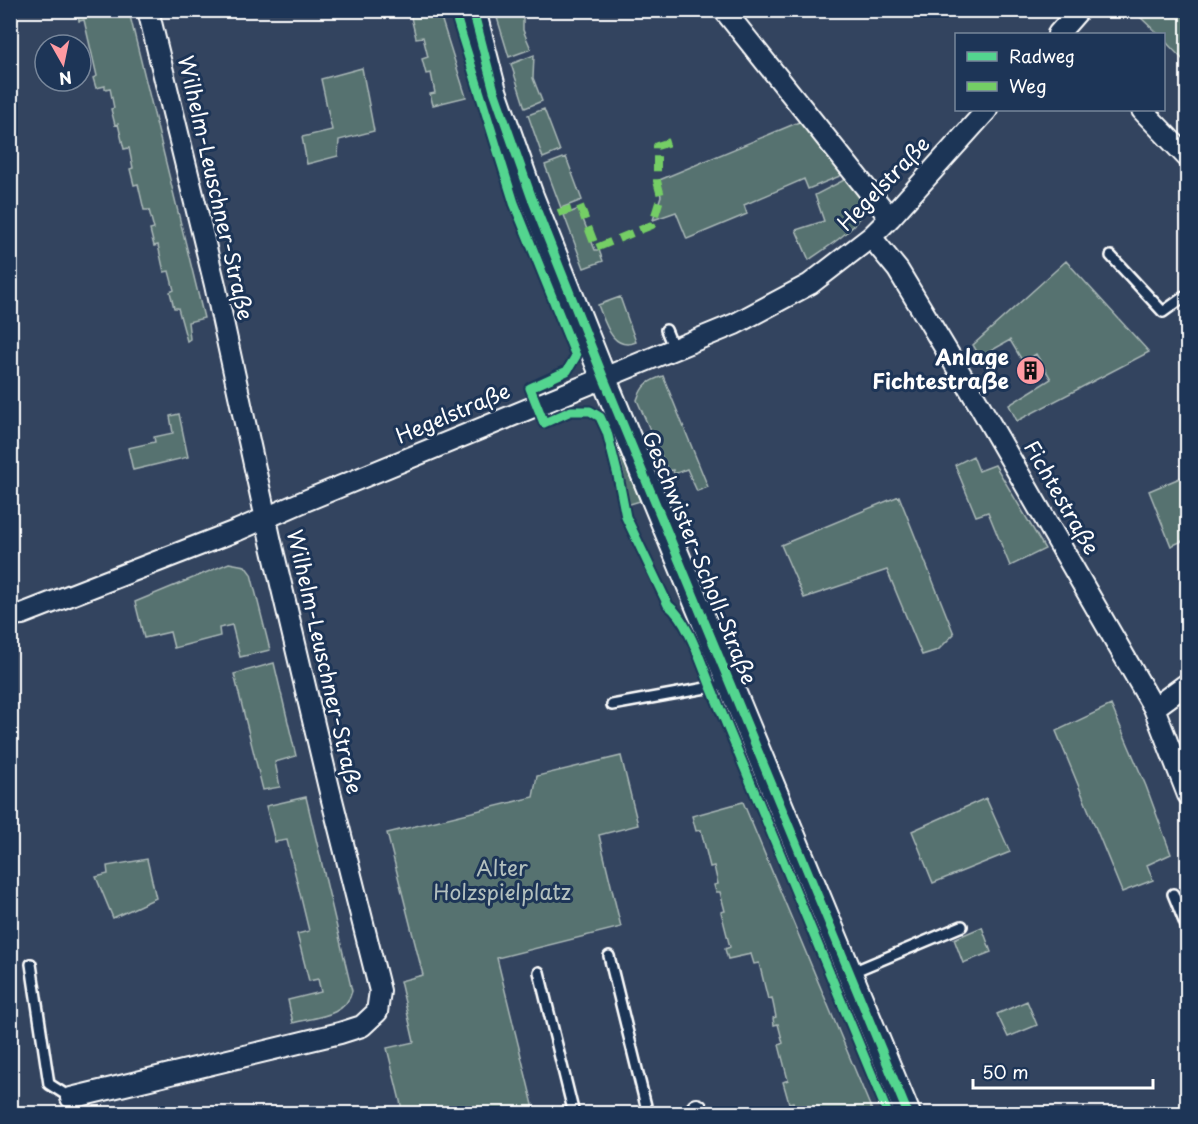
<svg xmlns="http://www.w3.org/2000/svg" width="1198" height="1124" font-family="'Playpen Sans',sans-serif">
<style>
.green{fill:#56726f;stroke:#aab8b7;stroke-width:1.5}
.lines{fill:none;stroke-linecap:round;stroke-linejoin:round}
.service-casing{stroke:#fff;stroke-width:14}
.minor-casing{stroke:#fff;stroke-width:24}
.tertiary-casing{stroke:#fff;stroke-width:28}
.service{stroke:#1d3557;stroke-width:9}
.minor{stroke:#1d3557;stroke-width:20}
.tertiary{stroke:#1d3557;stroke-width:24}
.quiet{stroke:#74ce65;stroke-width:8;stroke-dasharray:15 8;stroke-linecap:butt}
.cycleway-casing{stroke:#1d3557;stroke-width:13}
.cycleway{stroke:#53d58f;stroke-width:9}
.labels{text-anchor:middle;stroke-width:6;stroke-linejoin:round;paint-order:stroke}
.street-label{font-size:21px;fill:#fff;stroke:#1d3557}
.poi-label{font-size:21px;font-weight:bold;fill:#fff;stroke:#1d3557;text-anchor:end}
.park-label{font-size:21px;fill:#b3c0be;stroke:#1d3557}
</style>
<rect width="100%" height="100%" fill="#33445f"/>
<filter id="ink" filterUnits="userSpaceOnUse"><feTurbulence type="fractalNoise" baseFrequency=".0167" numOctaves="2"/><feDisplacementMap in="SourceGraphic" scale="12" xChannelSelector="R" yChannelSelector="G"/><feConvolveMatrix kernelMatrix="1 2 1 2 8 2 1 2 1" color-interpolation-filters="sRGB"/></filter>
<g filter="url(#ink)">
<path class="green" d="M 77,11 L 123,11 L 130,16 L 204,318 L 188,322 L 190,339 L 187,341 L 178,308 L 174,308 L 170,292 L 174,290 L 169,271 L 164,272 L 158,245 L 154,246 L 150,230 L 154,229 L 149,210 L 144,210 L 138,184 L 134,185 L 130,169 L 133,168 L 129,148 L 124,149 L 118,124 L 115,125 L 111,109 L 114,108 L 110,88 L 105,89 L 105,86 L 96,88 L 93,78 L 97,76 L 84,20 L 79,21 Z
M 406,11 L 439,11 L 466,97 L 433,105 L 430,94 L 435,93 L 431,73 L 426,74 L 422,59 L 428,57 L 423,37 L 416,38 L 410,13 L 406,13 Z
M 495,11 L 523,11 L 523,30 L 531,49 L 509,57 Z
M 1139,11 L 1187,11 L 1187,64 L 1164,40 L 1164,34 L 1158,34 L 1138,15 Z
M 534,55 L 533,78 L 542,101 L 525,108 L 511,64 Z
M 362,68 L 374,131 L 339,140 L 338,156 L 307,164 L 302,137 L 332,130 L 321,79 Z
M 544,109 L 560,151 L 543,158 L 528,115 Z
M 804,120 L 845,174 L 808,189 L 804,179 L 744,205 L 747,214 L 687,239 L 676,212 L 653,220 L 661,196 L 657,181 Z
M 566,157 L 582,200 L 561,208 L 545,165 Z
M 848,178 C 853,184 863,193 865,201 C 870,222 825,248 809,260 L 796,230 L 824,221 L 815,195 Z
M 579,209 L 595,250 L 599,250 L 603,261 L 584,268 L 564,215 Z
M 1066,261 L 1149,352 L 1017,421 L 1009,405 L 1051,379 L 1036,354 L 1023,362 L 1010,340 L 980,357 L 973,345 Z
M 620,297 L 636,342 C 612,352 605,322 598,305 Z
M 663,376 L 708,487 L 697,491 L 687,469 L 674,474 L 673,470 L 668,471 L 637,400 C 642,385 648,381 663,376 Z
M 179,414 L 188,457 L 133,470 L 128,448 L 155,442 L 154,437 L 173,433 L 170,416 Z
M 617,444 L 640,501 L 627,505 L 624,501 L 621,480 L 624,476 Z
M 973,456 L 979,471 L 995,465 L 1045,549 L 1010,566 L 988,512 L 976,516 L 955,465 Z
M 1187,475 L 1187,539 L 1171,546 L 1149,491 Z
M 899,496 L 954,634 L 938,650 L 922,655 L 887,570 L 804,598 L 781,545 Z
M 229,563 L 245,566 L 251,574 L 270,650 L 240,657 L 232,625 L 219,628 L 220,636 L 174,648 L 170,632 L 144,638 L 135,602 Z
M 274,663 L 296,756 L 275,762 L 280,787 L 263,790 L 234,674 Z
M 1111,705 L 1146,786 L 1171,854 L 1147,865 L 1153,880 L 1122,892 L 1056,731 Z
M 621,756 L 638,825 L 599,835 L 621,927 L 497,958 L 535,1113 L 403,1113 L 387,1048 L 414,1042 L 400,981 L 423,975 L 387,833 L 533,797 L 537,776 Z
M 306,797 L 352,991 C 346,1017 315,1017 293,1023 L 288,1000 L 321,992 L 318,979 L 309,981 L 297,934 L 309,931 L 287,840 L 275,842 L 266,806 Z
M 986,798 L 1010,852 L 933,883 L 912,831 Z
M 743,802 L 873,1113 L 796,1113 L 793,1102 L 789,1103 L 783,1082 L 788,1080 L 779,1045 L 783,1043 L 778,1024 L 774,1025 L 773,1018 L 776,1017 L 772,998 L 768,999 L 759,963 L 754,964 L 751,954 L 728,959 L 725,949 L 730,947 L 721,912 L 725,911 L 720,892 L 716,892 L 714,885 L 718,884 L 714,866 L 710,867 L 701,830 L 696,831 L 692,816 Z
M 147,859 L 156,898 L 113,918 L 96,877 L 108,874 L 107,866 Z
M 982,927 L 991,952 L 963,963 L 954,939 Z
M 1027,1001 L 1037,1025 L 1008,1037 L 997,1014 Z"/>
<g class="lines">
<defs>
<path id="service" d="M 1111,256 L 1163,312 L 1188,294
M 666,330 L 674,349
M 612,705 L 728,684
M 1173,894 L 1188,931
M 609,956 L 648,1114
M 31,964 L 49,1084 L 71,1098 L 71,1114
M 539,972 L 574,1114
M 850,973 L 962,926"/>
<path id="minor" d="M 724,10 L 890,218
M 1058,34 L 1079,10
M 1142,110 L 1188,158
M 871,237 L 898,270 L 977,401 L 1154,708 L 1188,795
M 10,615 L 22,614 L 238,530 L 300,503 L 735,324 L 810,284 L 871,237 L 890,218 L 987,110
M 1154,708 L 1188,683
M 71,1098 L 340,1033 L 362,1026 L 377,1012 L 380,991 L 329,788 L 271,542 L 215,285 L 148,10
M 697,1109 L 698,1114"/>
<path id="tertiary" d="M 473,10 L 494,91 L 531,196 L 604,379 L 908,1114"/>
</defs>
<use href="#service" class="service-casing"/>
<use href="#minor" class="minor-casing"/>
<use href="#tertiary" class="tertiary-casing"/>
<use href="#service" class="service"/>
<use href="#minor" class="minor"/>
<use href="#tertiary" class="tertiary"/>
<path class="quiet" d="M 580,206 L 596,248 L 652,225 L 661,196 L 657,181 L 657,146 L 673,141
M 558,213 L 571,209"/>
<defs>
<path id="cycleway" d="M 454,10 L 514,203 L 576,356 L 567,371 L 530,388 L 544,423 L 571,411 L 590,411 L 600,417 L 607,432 L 618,476 L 626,517 L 668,605 C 688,620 701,663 711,687 L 888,1114
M 473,10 L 494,91 L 531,196 L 604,379 L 908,1114"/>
</defs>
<use href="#cycleway" class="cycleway-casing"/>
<use href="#cycleway" class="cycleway"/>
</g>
</g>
<defs>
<symbol id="building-disc" viewBox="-11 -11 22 22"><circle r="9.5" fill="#ff9aa2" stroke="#1d3557"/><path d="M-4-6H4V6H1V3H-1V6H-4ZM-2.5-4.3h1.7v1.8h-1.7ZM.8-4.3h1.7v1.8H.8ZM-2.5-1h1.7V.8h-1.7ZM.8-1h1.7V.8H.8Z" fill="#111"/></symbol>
</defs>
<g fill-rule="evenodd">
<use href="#building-disc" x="1014" y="354" width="33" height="33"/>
</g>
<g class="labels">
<g class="street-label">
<text transform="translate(884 184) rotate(-46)" y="7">Hegelstraße</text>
<text transform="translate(215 188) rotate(77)" y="7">Wilhelm-Leuschner-Straße</text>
<text transform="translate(453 414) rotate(-23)" y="7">Hegelstraße</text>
<text transform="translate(1061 498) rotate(60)" y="7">Fichtestraße</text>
<text transform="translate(699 558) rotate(68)" y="7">Geschwister-Scholl-Straße</text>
<text transform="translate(324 662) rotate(77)" y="7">Wilhelm-Leuschner-Straße</text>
</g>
<g class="poi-label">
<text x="1009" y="365">Anlage<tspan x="1009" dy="24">Fichtestraße</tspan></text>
</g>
<g class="park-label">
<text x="502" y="876">Alter<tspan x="502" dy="24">Holzspielplatz</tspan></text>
</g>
</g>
<rect width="1198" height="1124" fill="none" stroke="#1d3557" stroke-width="36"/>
<rect x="18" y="18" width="1162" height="1088" fill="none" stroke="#fff" stroke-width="2" filter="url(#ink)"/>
<rect x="955" y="33" width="210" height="78" fill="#1d3557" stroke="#77869a" stroke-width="1.5"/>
<rect x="967" y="52" width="30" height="9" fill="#53d58f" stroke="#77869a" stroke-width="1.5"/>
<text x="1009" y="63" font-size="18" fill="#ffffff">Radweg</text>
<rect x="967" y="82" width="30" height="9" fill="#74ce65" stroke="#77869a" stroke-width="1.5"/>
<text x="1009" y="93" font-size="18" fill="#ffffff">Weg</text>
<g transform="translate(63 63) rotate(171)"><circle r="28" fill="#1d3557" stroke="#77869a" stroke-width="1.5"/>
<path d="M0-4.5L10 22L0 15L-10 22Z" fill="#ff9aa2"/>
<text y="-9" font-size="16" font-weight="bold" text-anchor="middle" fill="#ffffff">N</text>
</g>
<path d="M973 1079v9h180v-9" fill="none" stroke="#ffffff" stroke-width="3"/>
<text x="982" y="1079" font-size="18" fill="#ffffff" stroke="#1d3557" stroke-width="4.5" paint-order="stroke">50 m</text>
</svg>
